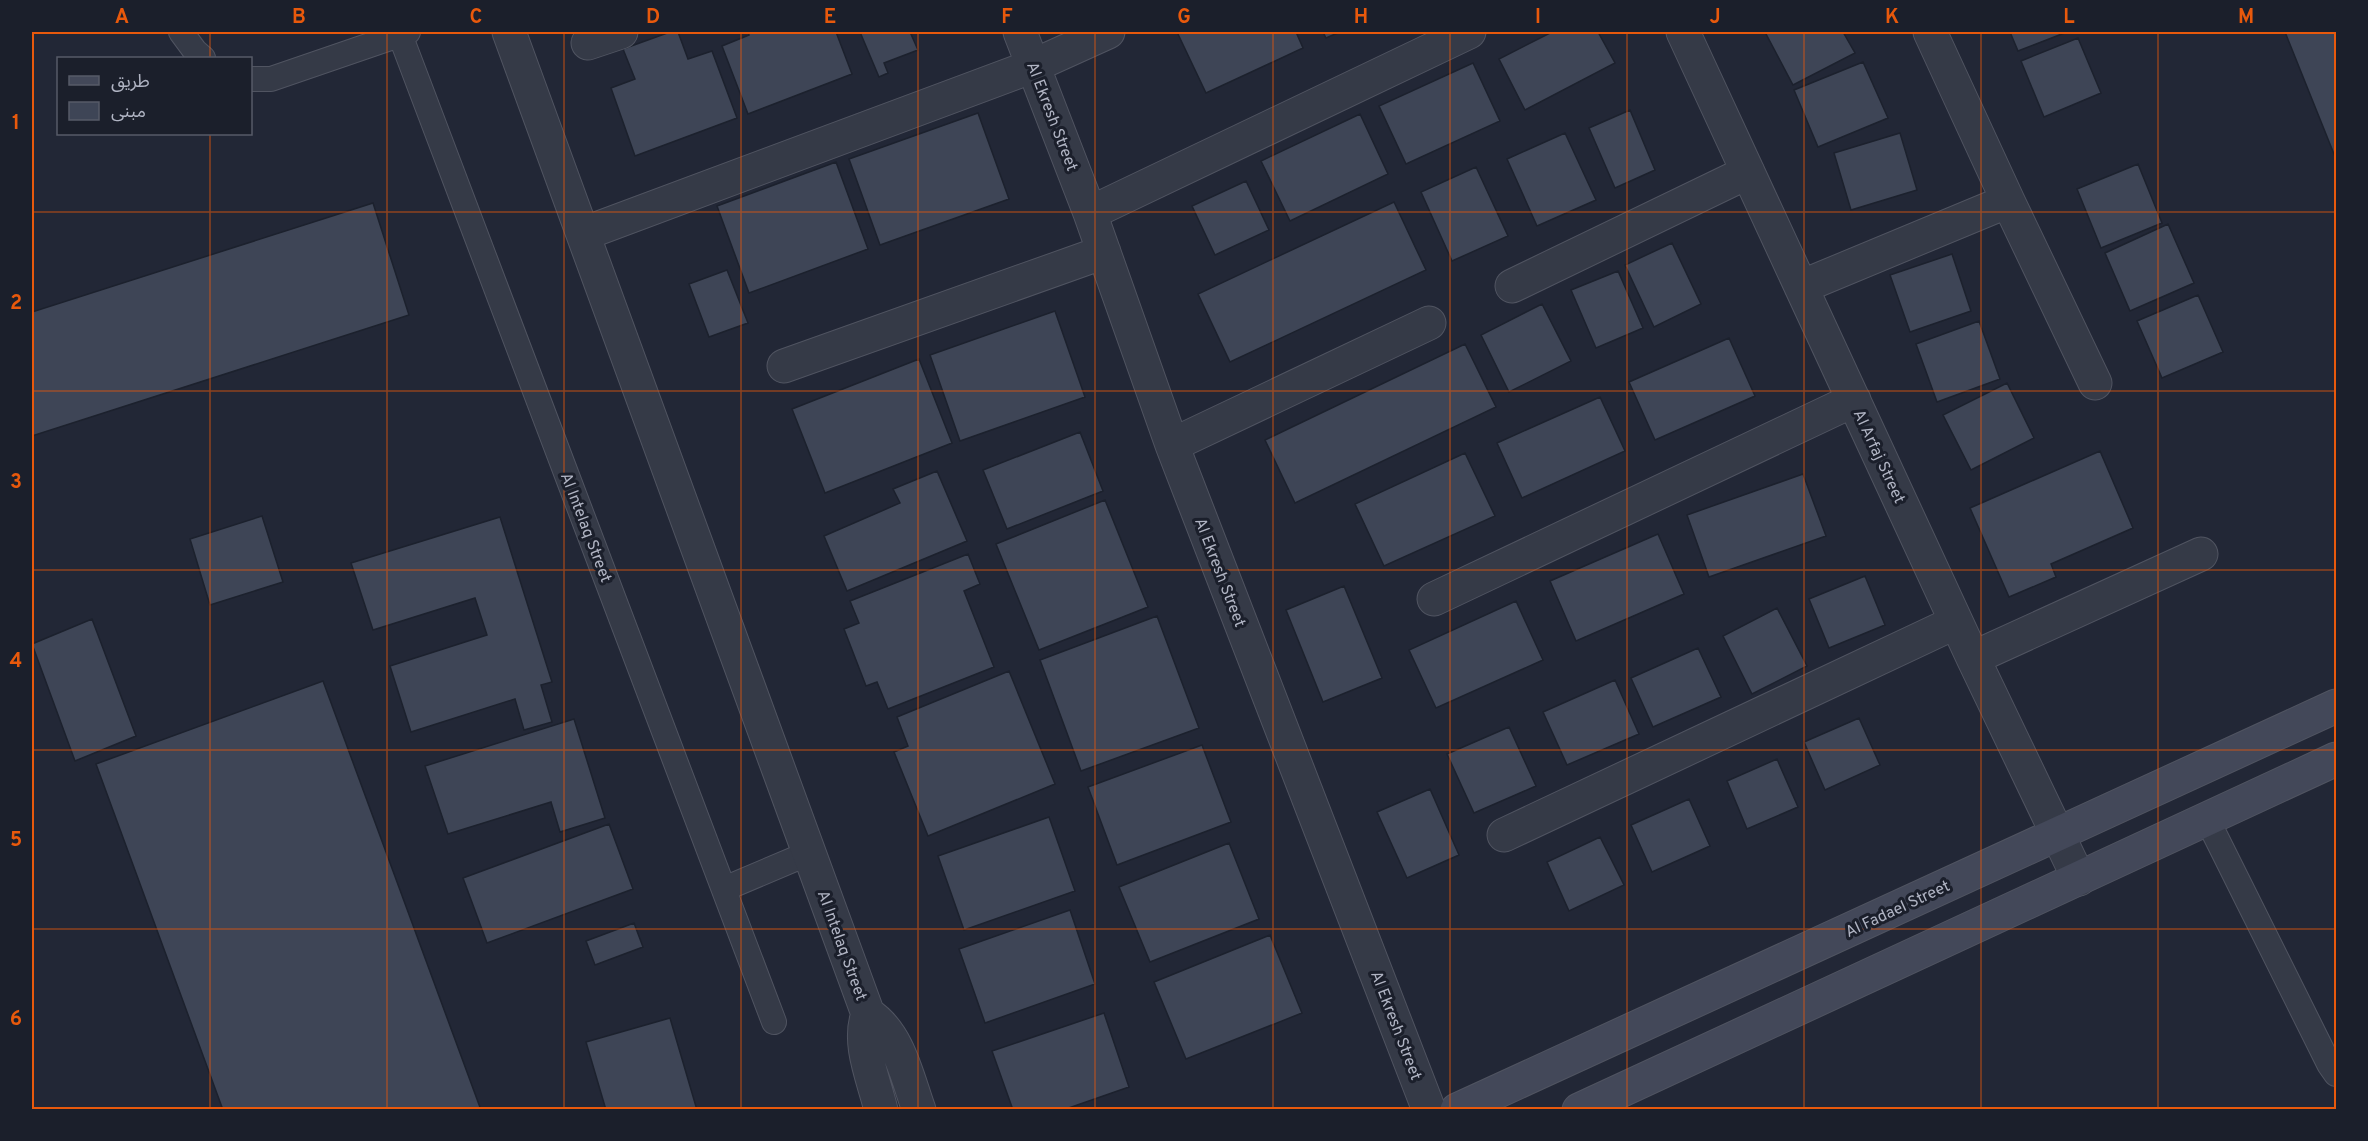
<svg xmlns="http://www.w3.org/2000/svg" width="2368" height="1141" font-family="Overpass,'Noto Sans Arabic',sans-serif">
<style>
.building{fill:#3e4556;stroke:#1c212d;stroke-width:1.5}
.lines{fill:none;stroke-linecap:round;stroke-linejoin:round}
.lane-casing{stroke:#505461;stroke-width:26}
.street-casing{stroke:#505461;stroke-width:35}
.secondary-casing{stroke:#505461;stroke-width:35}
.lane{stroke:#353a47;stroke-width:24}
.street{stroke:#353a47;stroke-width:33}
.secondary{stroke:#434859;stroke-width:33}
.grid{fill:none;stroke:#e8590c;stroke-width:1.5;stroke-opacity:0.55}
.labels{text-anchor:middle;stroke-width:6;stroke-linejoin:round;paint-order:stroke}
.street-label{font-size:16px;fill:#b0b4c3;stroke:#1b1f2b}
.neatline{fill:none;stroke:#e8590c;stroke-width:2}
.grid-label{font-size:20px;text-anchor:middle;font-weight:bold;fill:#e8590c}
</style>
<rect width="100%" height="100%" fill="#222736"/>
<path class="building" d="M 670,32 L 678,32 L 688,59 L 712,51 L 737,118 L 635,156 L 611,88 L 635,79 L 623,49 Z
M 748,32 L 836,32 L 852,74 L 748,114 L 722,46 L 749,35 Z
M 860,32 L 910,32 L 918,50 L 884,63 L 888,73 L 879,77 Z
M 1177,32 L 1296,32 L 1303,48 L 1206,93 Z
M 1323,32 L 1340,32 L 1326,38 Z
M 1552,32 L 1598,32 L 1615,63 L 1525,110 L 1499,59 Z
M 1765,32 L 1843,32 L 1855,53 L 1793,85 Z
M 2010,32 L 2067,32 L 2018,51 Z
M 2285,32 L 2336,32 L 2336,159 Z
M 2078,38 L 2101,93 L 2044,117 L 2021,61 Z
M 1863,62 L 1888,118 L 1818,147 L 1794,90 Z
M 1473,63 L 1500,121 L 1406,164 L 1379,106 Z
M 1630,110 L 1655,170 L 1615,188 L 1589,128 Z
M 978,113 L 1009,199 L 880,245 L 849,159 Z
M 1360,114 L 1388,174 L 1290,221 L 1261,161 Z
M 1565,133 L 1596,200 L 1537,226 L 1507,159 Z
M 1900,133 L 1917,190 L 1851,210 L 1834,153 Z
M 836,162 L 868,249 L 749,293 L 717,206 Z
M 2138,164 L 2162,223 L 2101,248 L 2077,189 Z
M 1476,167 L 1508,236 L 1452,261 L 1421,192 Z
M 1246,181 L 1269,230 L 1215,255 L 1192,206 Z
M 1394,202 L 1426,270 L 1230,362 L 1198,294 Z
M 373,203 L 409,315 L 32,436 L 32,312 Z
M 2168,224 L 2194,283 L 2130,311 L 2105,253 Z
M 1672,243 L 1701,304 L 1654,327 L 1625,265 Z
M 1952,254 L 1971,311 L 1910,332 L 1890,275 Z
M 727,270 L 748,323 L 709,337 L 689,284 Z
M 1618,271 L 1643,328 L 1596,348 L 1571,290 Z
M 2198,295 L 2223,352 L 2162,378 L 2137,321 Z
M 1542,304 L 1571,361 L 1509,392 L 1481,335 Z
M 1055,311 L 1085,397 L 960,441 L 930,355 Z
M 1979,321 L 2000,379 L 1937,402 L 1916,344 Z
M 1729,338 L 1755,396 L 1655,440 L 1629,382 Z
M 1465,344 L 1496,407 L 1295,503 L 1265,440 Z
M 919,359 L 952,443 L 825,493 L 792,409 Z
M 2007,383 L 2034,438 L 1971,470 L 1943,415 Z
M 1600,397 L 1625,451 L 1522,498 L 1497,443 Z
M 1080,432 L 1103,491 L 1007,529 L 983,470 Z
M 2100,451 L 2133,528 L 2051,564 L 2056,577 L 2009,597 L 1970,508 Z
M 1465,453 L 1495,516 L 1384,566 L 1355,504 Z
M 937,471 L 967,541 L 847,591 L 824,536 L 900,503 L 893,489 Z
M 1803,474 L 1826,536 L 1709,577 L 1687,515 Z
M 1105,500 L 1148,607 L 1039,650 L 996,544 Z
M 262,516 L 283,582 L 210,605 L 190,539 Z
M 500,517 L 552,682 L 541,685 L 552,722 L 524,730 L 515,699 L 411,732 L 390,666 L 487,635 L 475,598 L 373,630 L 351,563 Z
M 1658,534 L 1684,594 L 1576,641 L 1550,581 Z
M 968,554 L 980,584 L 964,591 L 994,667 L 888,709 L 877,682 L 866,686 L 844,629 L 859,623 L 850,601 Z
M 1865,576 L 1885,625 L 1829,648 L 1809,599 Z
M 1344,586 L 1382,678 L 1323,702 L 1286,610 Z
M 1516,601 L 1543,660 L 1436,708 L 1409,650 Z
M 1777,608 L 1807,666 L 1752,694 L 1723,636 Z
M 1157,616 L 1199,728 L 1081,771 L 1040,660 Z
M 92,619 L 136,736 L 75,761 L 32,644 Z
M 1698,648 L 1721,697 L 1653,727 L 1631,678 Z
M 1009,671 L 1055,784 L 928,836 L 894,752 L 908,746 L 897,717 Z
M 1615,680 L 1639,734 L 1567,765 L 1543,712 Z
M 323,681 L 481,1110 L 223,1110 L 96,764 Z
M 1859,718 L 1880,765 L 1825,790 L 1804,742 Z
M 574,719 L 605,818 L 560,832 L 551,802 L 448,834 L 425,766 Z
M 1509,727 L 1536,786 L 1474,813 L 1447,754 Z
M 1202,745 L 1231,822 L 1117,865 L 1088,787 Z
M 1777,759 L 1798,807 L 1747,829 L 1727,781 Z
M 1430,789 L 1459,855 L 1407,878 L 1377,812 Z
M 1689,799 L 1710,846 L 1652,872 L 1631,825 Z
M 1049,817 L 1075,891 L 964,930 L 938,856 Z
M 609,824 L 633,889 L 487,943 L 463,878 Z
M 1600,837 L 1624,885 L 1569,911 L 1547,862 Z
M 1229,843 L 1259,919 L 1150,962 L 1119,887 Z
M 1070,910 L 1095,984 L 985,1023 L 959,949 Z
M 634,923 L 643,947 L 595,965 L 586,941 Z
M 1270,935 L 1302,1013 L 1186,1059 L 1154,982 Z
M 1104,1013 L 1129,1087 L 1063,1110 L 1013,1110 L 992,1051 Z
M 670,1018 L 697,1110 L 606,1110 L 586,1042 Z"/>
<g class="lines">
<defs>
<path id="lane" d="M 181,32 L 195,51 L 203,58
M 399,32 L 774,1022
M 250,79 L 271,79 L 408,32
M 2207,819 L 2329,1064 L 2336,1074
M 724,889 L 809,853"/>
<path id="street" d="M 509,32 L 868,1014 C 899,1034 907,1077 919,1110
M 1020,32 L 1090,213 L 1172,445 L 1429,1110
M 1683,32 L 1973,658 L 2079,879
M 1930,32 L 2008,201 L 2095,383
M 588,43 L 621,32
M 1090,213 L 1469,32
M 583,234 L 1033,66 L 1108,32
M 1512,286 L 1748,172
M 1801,287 L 2008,201
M 784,366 L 1104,252
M 1172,445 L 1429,323
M 1434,599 L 1854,400
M 1973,658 L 2201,554
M 1504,835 L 1956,622
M 868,1014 C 857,1044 874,1080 881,1110"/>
<path id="secondary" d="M 1457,1110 L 2336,706
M 1579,1110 L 2336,759"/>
</defs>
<use href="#lane" class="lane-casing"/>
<use href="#street" class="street-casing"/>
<use href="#secondary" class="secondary-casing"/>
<use href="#lane" class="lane"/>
<use href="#street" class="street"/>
<use href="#secondary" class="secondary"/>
</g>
<path class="grid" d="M 210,32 L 210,58M 387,32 L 387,1110M 564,32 L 564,1110M 741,32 L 741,1110M 918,32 L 918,1110M 1095,32 L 1095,1110M 1273,32 L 1273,1110M 1450,32 L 1450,1110M 1627,32 L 1627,1110M 1804,32 L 1804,1110M 1981,32 L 1981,1110M 2158,32 L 2158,1110M 210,134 L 210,1110M 32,212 L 2336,212M 32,391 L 2336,391M 32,570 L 2336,570M 32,750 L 2336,750M 32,929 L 2336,929"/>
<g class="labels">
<g class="street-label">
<text transform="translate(1053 116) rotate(69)" y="6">Al Ekresh Street</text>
<text transform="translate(1880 456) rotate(65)" y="6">Al Arfaj Street</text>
<text transform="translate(587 527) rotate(69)" y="6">Al Intelaq Street</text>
<text transform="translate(1221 572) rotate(69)" y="6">Al Ekresh Street</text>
<text transform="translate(1897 908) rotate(-25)" y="6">Al Fadael Street</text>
<text transform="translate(843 945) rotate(70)" y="6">Al Intelaq Street</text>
<text transform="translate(1397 1025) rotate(69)" y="6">Al Ekresh Street</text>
</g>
</g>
<rect width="2368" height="1141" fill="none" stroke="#1b1f2b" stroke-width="66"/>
<rect x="57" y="57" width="195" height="78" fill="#1b1f2b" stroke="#575b68" stroke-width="1.5"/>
<rect x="69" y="76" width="30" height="9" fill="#434859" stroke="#575b68" stroke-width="1.5"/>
<text x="111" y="87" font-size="18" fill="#b0b4c3">طريق</text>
<rect x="69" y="102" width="30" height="18" fill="#3e4556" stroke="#575b68" stroke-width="1.5"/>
<text x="111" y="117" font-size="18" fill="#b0b4c3">مبنى</text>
<rect x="33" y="33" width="2302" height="1075" class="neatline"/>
<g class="grid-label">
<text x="122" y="23">A</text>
<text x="299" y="23">B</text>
<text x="476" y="23">C</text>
<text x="653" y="23">D</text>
<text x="830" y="23">E</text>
<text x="1007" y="23">F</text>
<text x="1184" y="23">G</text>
<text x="1361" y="23">H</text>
<text x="1538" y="23">I</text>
<text x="1715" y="23">J</text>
<text x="1892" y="23">K</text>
<text x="2069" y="23">L</text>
<text x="2246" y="23">M</text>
<text x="16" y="129">1</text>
<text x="16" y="309">2</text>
<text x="16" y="488">3</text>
<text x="16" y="667">4</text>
<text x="16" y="846">5</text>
<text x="16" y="1025">6</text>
</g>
</svg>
